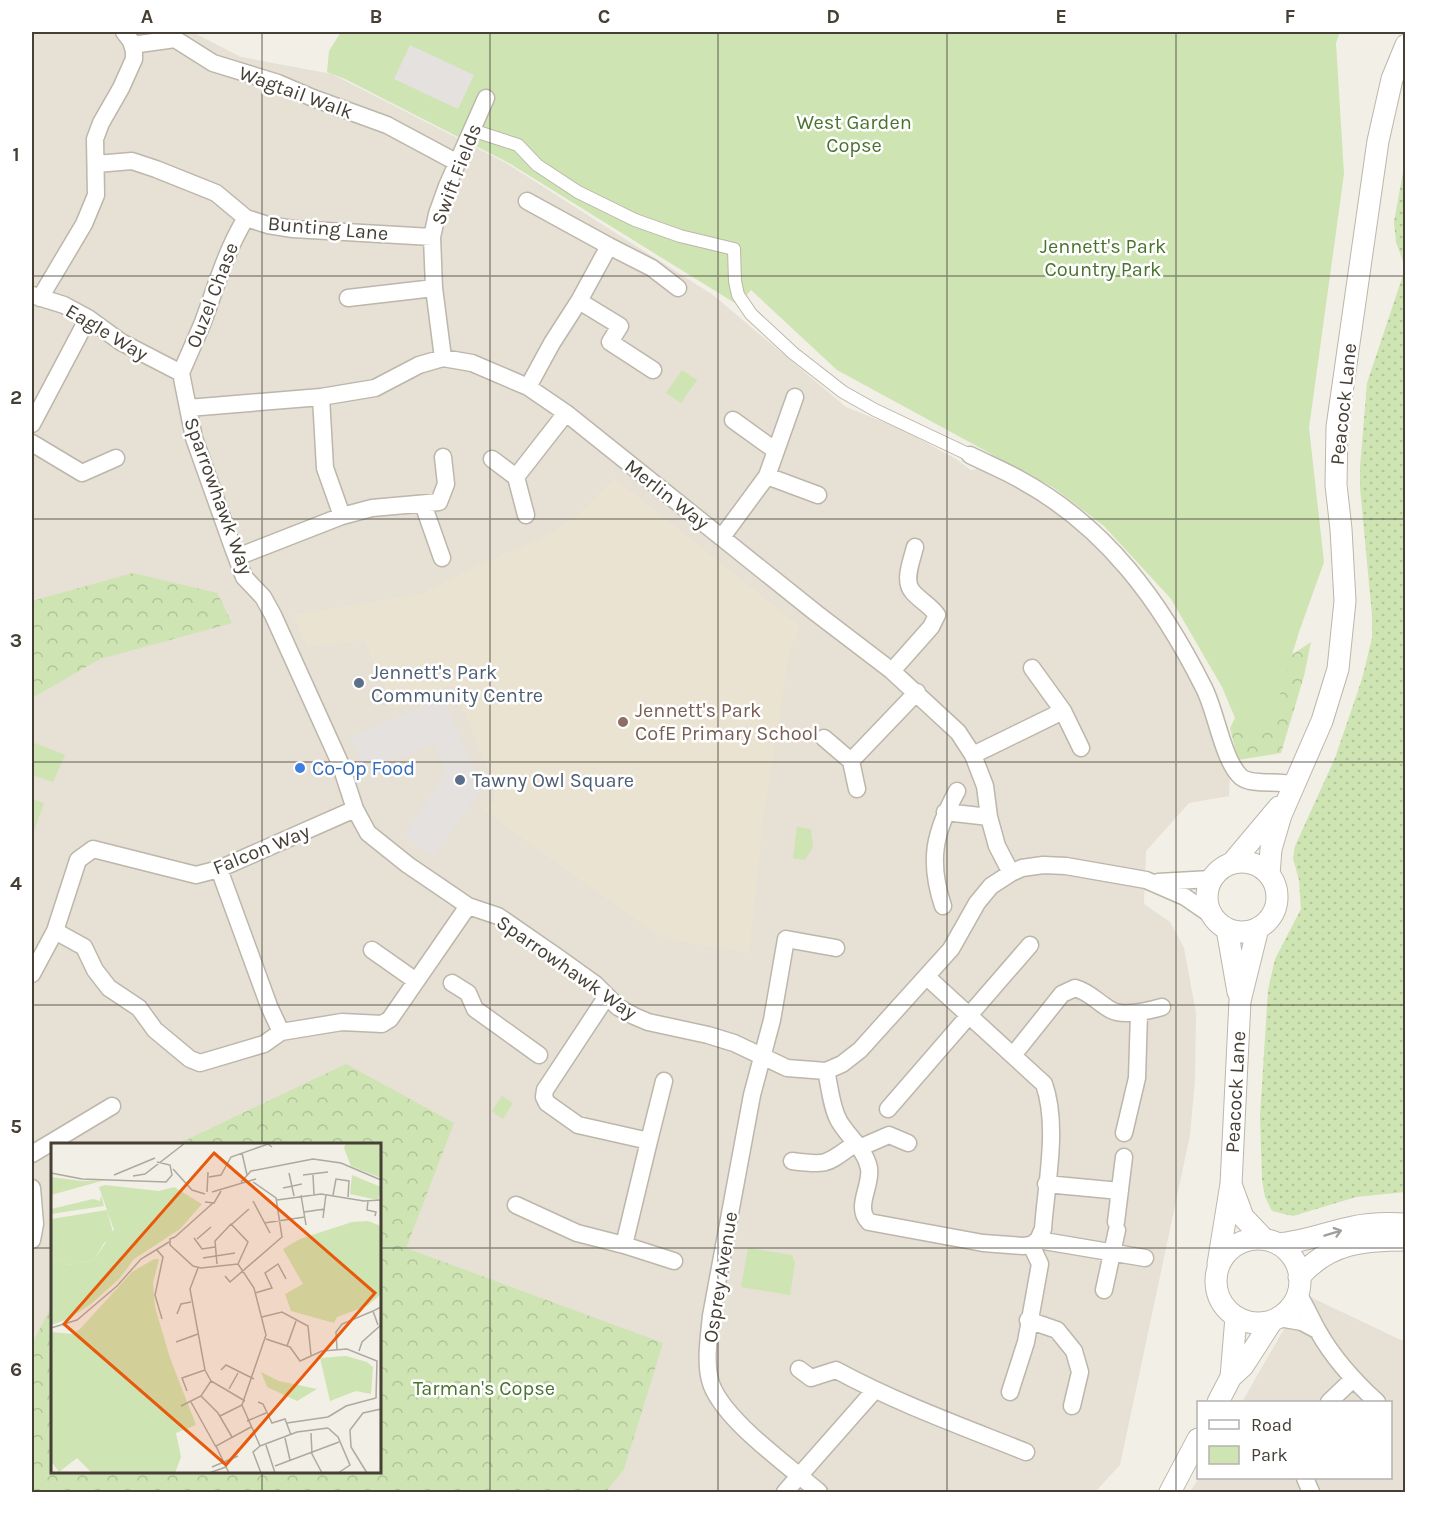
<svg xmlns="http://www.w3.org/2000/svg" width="1437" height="1524" font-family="Karla,sans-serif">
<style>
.residential{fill:#e6e0d5;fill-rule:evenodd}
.education{fill:#ebe3d1}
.grass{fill:url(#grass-dots)}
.forest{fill:url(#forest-crowns)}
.park{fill:#cee4b2}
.parking{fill:#e4e1de}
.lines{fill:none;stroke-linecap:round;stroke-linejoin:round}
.pedestrian-casing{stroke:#bdb6aa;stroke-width:14}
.minor-casing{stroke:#bdb6aa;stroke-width:19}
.tertiary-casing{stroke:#bdb6aa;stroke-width:23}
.pedestrian{stroke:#fff;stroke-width:12}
.minor{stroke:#fff;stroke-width:16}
.tertiary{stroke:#fff;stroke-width:21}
.oneway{stroke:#a29f9a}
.grid{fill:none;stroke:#453f36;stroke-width:1.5;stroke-opacity:0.55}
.service-dot{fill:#5c6f8a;stroke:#fff;stroke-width:2}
.education-dot{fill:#8d6e63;stroke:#fff;stroke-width:2}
.shop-dot{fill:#3f7fe0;stroke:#fff;stroke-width:2}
.labels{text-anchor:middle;stroke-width:5;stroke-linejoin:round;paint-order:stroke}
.street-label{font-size:20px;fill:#453f36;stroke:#fff}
.park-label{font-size:20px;fill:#49732d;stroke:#fff}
.service-label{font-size:20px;fill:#4e5e75;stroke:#fff;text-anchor:start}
.education-label{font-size:20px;fill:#785e54;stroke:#fff;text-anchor:start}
.shop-label{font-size:20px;fill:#366cbe;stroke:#fff;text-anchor:start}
.inset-road{fill:none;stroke:#ada9a0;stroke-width:1.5}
.view{fill:#e8590c;fill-opacity:0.15;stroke:#e8590c;stroke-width:3}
.inset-edge{fill:none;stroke:#453f36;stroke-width:3}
.neatline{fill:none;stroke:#453f36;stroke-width:2}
.grid-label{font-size:20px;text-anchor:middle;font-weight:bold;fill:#453f36}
</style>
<defs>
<pattern id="grass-dots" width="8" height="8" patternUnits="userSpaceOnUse" patternTransform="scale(1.5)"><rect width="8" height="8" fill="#cee4b2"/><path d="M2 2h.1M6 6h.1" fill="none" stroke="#b2c59a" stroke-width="1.8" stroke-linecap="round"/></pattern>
<pattern id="forest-crowns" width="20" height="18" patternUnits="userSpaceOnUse" patternTransform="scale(1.5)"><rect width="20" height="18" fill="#cee4b2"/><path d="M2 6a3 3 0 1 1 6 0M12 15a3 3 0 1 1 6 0" fill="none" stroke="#b2c59a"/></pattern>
</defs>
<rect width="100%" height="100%" fill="#f2efe7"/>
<path class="residential" d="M 32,32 L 192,32 L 241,57 L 332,74 L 506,163 L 713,295 L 846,407 L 901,429 L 956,459 L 971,470 L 978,469 L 1026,486 L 1075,521 L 1137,582 L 1203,701 L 1230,771 L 1229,796 L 1189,803 L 1146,851 L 1144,904 L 1170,922 L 1184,948 L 1196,1013 L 1195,1080 L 1190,1135 L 1120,1465 L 1095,1492 L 32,1492 ZM 52,1144 L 380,1144 L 380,1472 L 52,1472 Z
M 1304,1294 L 1405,1342 L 1405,1492 L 1190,1492 L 1199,1478 L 1390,1478 L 1390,1402 L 1242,1402 Z"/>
<path class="education" d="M 614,478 L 800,626 L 790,650 L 765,805 L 749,953 L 662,938 L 483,810 L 494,799 L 496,789 L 453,685 L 395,708 L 364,640 L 307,647 L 293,615 L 421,594 L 475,567 L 553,532 L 584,510 Z"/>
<path class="grass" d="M 1405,161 L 1405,267 L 1396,242 L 1394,222 Z
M 1405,269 L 1405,1192 L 1356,1197 L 1293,1216 L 1272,1211 L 1265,1197 L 1262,1180 L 1260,1116 L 1268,990 L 1275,959 L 1301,909 L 1299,880 L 1293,858 L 1295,846 L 1335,758 L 1362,679 L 1372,638 L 1372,615 L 1360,488 L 1360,467 L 1367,383 Z"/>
<path class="forest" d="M 133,573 L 217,593 L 232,623 L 100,659 L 32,698 L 32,601 Z
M 1311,642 L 1304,676 L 1281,753 L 1238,760 L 1230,728 L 1250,688 L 1272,668 Z
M 346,1064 L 454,1123 L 406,1248 L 663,1343 L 624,1469 L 606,1492 L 32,1492 L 32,1344 L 52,1305 L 52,1472 L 380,1472 L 380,1144 L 178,1144 Z"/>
<path class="park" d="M 341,32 L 1340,32 L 1336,43 L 1344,174 L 1309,428 L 1324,562 L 1299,632 L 1271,724 L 1246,744 L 1222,687 L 1171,599 L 1104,526 L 1054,488 L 837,370 L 751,290 L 738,305 L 507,162 L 345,79 L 327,72 L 329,51 Z
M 682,370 L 697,380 L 681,403 L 666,393 Z
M 32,742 L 65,755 L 53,782 L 32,775 Z
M 32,799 L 44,803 L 32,837 Z
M 797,827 L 811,829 L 813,847 L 805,860 L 793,858 Z
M 502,1096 L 513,1103 L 503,1119 L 492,1111 Z
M 748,1248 L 792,1255 L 795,1263 L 790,1295 L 741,1287 Z"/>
<path class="parking" d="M 410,45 L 474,75 L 458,109 L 394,79 Z
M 443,698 L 483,788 L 433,857 L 404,836 L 446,771 L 434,744 L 366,772 L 350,737 Z"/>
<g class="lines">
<defs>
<path id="pedestrian" d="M 478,132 L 518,145 L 537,165 L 578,192 L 635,220 L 680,236 L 734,249 L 735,281 L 738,295 L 751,314 L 793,353 L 843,392 L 875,410 L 970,455"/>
<path id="minor" d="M 132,45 L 175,39 L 213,63 L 278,83 L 313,98 L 387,125 L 456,162
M 96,164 L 132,161 L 156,169 L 216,193 L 246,218 L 268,225 L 293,229 L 432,237
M 527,201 L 609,246 L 579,301 L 552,343 L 528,387
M 609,246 L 652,268 L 678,288
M 32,295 L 64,305 L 88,318 L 121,342 L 181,373
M 40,298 L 84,224 L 96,195 L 95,139 L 101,123 L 121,88 L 134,59 L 134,51 L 131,41 L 124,32
M 348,298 L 434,288
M 579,301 L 620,326 L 610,342 L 653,370
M 443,358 L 434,288 L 432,237 L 437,214 L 447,186 L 486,98
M 181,373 L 194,438 L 232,545 L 244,577 L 263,597 L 273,615 L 340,763 L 355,809 L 368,833 L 408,865 L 458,899 L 468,906 L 498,916 L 556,956 L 595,984 L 618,1007 L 634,1016 L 648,1022 L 708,1035 L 734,1043 L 787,1068 L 826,1071 L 842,1064 L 860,1050 L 951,949 L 977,903 L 991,886 L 1011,873 L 1022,868 L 1043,865 L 1066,866 L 1146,880 L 1185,897 L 1211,915
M 181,373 C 188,356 196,339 203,322 C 216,287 226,250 246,218
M 321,397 L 325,468 L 342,516
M 188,408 L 321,397 L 375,388 L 419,365 L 443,358 L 472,363 L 528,387 L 566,413 L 816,613 L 892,671 L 958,732 L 973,755 L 985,786 L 989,817 L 997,846 L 1011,873
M 733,420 L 776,451
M 32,424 L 88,318
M 32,443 L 82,473 L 116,458
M 970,455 C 986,463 1003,470 1019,479 C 1106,526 1161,602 1204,688 C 1216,711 1223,761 1241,777 C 1252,786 1279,780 1294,785
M 492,459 L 516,477 L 526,515
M 767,476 L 818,495
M 516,477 L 566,413
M 423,504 L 442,558
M 722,537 L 767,476 L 795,397
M 237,557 L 342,516 L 372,508 L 439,502 L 446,484 L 443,457
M 1032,668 L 1063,711 L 1081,748
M 892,671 L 931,627 L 937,615 C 930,605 919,600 912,591 C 903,580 912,560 915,547
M 824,738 L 851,761
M 973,755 L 1063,711
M 857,789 L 851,761 L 917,692
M 945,812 L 989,817
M 219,869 L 269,1006 L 281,1032
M 1158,882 L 1211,879
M 943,906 C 928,861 934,833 957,791
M 55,931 L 84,947 L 95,970 L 109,988 L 139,1008 L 155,1030 L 190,1059 L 200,1063 L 264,1044 L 281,1032 L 342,1022 L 382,1024 L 390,1019 L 468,906
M 372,950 L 416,981
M 32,974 L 55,931 L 78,860 L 93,849 L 196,875 L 219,869 L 355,809
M 452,983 L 468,993 L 475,1009 L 539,1055
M 1014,1054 L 1062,994 L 1075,988 C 1090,992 1098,1003 1111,1010 C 1124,1017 1148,1011 1162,1007
M 826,1071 C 830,1087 831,1107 839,1121 C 849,1138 865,1149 869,1168 C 872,1186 854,1207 869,1222 L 983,1243 L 1023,1246 L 1031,1245 L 1038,1240 L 1043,1229 C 1046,1185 1059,1126 1044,1084 L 927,977
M 888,1109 L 1030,945
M 1124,1133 L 1137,1078 L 1139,1013
M 649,1141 L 664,1081
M 859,1148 L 889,1135 L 908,1143
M 32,1154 L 112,1106
M 792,1161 C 829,1166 826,1164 856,1143
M 1046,1184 L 1120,1191
M 32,1188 L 35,1224 L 32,1240
M 516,1205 L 577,1233 L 624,1245 L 649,1141 L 578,1125 L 547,1103 L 544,1097 L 545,1090 L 607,996
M 1116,1222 L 1124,1157
M 1038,1240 L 1145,1258
M 624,1245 L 674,1261
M 1104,1290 L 1117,1230
M 1298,1294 C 1306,1306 1311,1319 1318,1331 C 1333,1358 1354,1381 1377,1402
M 1279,1318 L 1302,1322 L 1317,1330
M 1028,1320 L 1057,1330 L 1074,1351 L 1080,1372 L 1072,1406
M 799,1369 L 811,1378 L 836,1370 C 897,1403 961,1426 1026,1452
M 1010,1392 L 1026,1342 L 1040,1264 L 1031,1245
M 1329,1402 L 1352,1380
M 1305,1478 L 1311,1492
M 785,1492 L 874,1391
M 819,1492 C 789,1466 719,1417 710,1380 C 705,1360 709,1337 711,1316 L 752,1095 L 772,1020 L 786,939 L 836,948"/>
<path id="tertiary" d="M1207 897a35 35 0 1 1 70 0a35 35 0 1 1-70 0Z
M 1232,863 L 1279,807
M 1269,875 L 1271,849 L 1281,815 L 1322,721 L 1338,669 L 1345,601 L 1341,529 L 1336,485 L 1337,427 L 1378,141 L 1392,79 L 1406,45
M 1227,929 L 1238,992
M 1232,1187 L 1243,1217 L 1264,1239
M1216 1281a42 42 0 1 1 84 0a42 42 0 1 1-84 0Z
M 1278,1244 C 1304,1242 1328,1232 1353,1227 C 1370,1223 1388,1223 1406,1224
M 1218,1264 L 1231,1184 L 1240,1001 L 1258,928
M 1299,1277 C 1329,1243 1363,1240 1406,1240
M 1231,1377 L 1236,1317
M 1218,1402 L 1231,1377 L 1243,1366 L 1272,1321
M 1170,1492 L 1198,1439"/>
</defs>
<use href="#pedestrian" class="pedestrian-casing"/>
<use href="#minor" class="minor-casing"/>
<use href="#tertiary" class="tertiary-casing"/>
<use href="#pedestrian" class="pedestrian"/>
<use href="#minor" class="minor"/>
<use href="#tertiary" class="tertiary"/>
</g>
<defs><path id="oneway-shaft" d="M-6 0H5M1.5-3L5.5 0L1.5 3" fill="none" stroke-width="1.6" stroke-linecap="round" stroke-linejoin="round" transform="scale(1.5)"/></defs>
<use class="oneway" href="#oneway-shaft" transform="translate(1333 1233) rotate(-17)"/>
<path class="grid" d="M 262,32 L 262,1144M 490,32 L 490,1492M 718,32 L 718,1492M 947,32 L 947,1492M 1176,32 L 1176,1492M 32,276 L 1406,276M 32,519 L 1406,519M 32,762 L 1406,762M 32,1005 L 1406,1005M 32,1248 L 52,1248M 380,1248 L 1406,1248M 262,1472 L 262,1492"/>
<g class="service-dot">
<circle cx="359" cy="683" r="6"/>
<circle cx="460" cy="780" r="6"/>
</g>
<circle class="education-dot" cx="623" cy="722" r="6"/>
<circle class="shop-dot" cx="300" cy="768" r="6"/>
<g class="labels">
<g class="street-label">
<text transform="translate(296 92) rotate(20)" y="7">Wagtail Walk</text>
<text transform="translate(456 174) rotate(-69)" y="7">Swift Fields</text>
<text transform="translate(328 228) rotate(5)" y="7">Bunting Lane</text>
<text transform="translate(212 295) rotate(-69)" y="7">Ouzel Chase</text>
<text transform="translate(107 332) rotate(31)" y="7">Eagle Way</text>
<text transform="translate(1343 404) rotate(-84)" y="7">Peacock Lane</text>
<text transform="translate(667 494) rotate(38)" y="7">Merlin Way</text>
<text transform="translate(219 496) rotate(70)" y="7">Sparrowhawk Way</text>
<text transform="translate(261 849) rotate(-22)" y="7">Falcon Way</text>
<text transform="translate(567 967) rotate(35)" y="7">Sparrowhawk Way</text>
<text transform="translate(1235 1092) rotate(-87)" y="7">Peacock Lane</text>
<text transform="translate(720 1277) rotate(-81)" y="7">Osprey Avenue</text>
</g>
<g class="park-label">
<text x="854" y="129">West Garden<tspan x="854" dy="23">Copse</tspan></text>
<text x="1103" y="253">Jennett's Park<tspan x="1103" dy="23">Country Park</tspan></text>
<text x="484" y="1395">Tarman's Copse</text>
</g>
<g class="service-label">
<text x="371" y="679">Jennett's Park<tspan x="371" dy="23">Community Centre</tspan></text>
<text x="472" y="787">Tawny Owl Square</text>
</g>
<g class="education-label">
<text x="635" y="717">Jennett's Park<tspan x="635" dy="23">CofE Primary School</tspan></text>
</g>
<g class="shop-label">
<text x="312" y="775">Co-Op Food</text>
</g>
</g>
<g transform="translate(51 1143)">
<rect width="330" height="330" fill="#f2efe7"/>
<path d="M 54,42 L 108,48 L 123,44 L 151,61 L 129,86 L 83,116 L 68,136 L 40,161 L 17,176 L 0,182 L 0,113 L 18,122 L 43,117 L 63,87 L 48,44 ZM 295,213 L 316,219 L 322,224 L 320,251 L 305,248 L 279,258 L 269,215 Z" fill="#cee4b2"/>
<path d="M 295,0 L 330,0 L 330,35 L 300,23 L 293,5 ZM 0,34 L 31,38 L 54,37 L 0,52 ZM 50,52 L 53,63 L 0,71 L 0,66 L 42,56 L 49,58 ZM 56,67 L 63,93 L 53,100 L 43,117 L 18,122 L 0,113 L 0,76 ZM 317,78 L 330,83 L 330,151 L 316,163 L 286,174 L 283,180 L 240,168 L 234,151 L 252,141 L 232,106 L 249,96 L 301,79 ZM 210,229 L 228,238 L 266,246 L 246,258 L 216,244 Z" fill="#cee4b2"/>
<path d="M 301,32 L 330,44 L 327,57 L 299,51 ZM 103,116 L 108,116 L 102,140 L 104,164 L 119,215 L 145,282 L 125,290 L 130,314 L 124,330 L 41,330 L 26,315 L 8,329 L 0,318 L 0,189 L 21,191 L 29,186 L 81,129 Z" fill="#cee4b2"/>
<path class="inset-road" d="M 191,10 L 196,32M 122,26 L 141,47 L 154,51M 0,30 L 31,36 L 115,39 L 121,32 L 119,22 L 106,19M 238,30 L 243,53M 63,32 L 104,15M 252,32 L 277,29M 262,32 L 263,52M 82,33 L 94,31 L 134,0M 158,34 L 170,32 L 180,14 L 217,1 L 221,4M 190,39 L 200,28 L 262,16 L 290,20 L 330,37M 232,45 L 251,41M 156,49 L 157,29M 161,49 L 205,36M 250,52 L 255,82M 282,52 L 285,36 L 298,38 L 297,54M 226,57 L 270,51 L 313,58 L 330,57M 202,58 L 219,90M 317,58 L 316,67 L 325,69 L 324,73M 154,59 L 163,60 L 170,48M 253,69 L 274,66M 272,75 L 275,51M 213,80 L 254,74M 181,81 L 198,66M 124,94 L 119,96 L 119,102 L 142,123 L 150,125 L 187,121 L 203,145 L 215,192 L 191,262M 124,94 L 162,60M 143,95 L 151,106 L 164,104M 146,96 L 160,84M 106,107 L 112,114 L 104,152 L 111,176M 152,115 L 184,110M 166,121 L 164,98 L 180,81 L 197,99 L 187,121M 147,125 L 139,146 L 154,227 L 160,238 L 194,258M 174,133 L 179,139 L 231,94 L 225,55 L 202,39M 204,150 L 221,145 L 214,130 L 227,121 L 235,136M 126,171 L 130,161 L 140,159M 211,174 L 231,169 L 257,183 L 260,212M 327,182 L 322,168 L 330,164M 0,185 L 26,177 L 66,143 L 90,116 L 118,99M 215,196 L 239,204 L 249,218 L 271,208 L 296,206 L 326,218 L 325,255 L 295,263 L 277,274M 125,199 L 147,191M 236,203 L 245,178M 286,206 L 285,189 L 291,181 L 322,168M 308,208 L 311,199 L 330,182M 170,227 L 175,222 L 203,236M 178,246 L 187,230M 136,248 L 131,235 L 154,227M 150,253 L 167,270 L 181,294M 140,259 L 165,304M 207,259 L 212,261 L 221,280 L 234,276 L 240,292M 191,262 L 209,303 L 246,289 L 277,285M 130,263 L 150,253 L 160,238M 169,273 L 191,262M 196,278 L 215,270M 236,280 L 277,274M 277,285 L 287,294 L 299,322 L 287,330M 260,290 L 261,311 L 271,330M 234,295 L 239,317M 215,302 L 224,330M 209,303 L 202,309 L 210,330M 224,323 L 288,299M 161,324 L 187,313M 158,330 L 175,324M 178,330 L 165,303 L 200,284M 316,330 L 300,304 L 299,287 L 312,270 L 330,266"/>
<path class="view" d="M 163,10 L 324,150 L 175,322 L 13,181 Z"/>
<rect width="330" height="330" class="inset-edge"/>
</g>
<rect width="1437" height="1524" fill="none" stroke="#ffffff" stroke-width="66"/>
<rect x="1197" y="1401" width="195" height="78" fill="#ffffff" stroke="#b5b2af" stroke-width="1.5"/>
<rect x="1209" y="1420" width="30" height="9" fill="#ffffff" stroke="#b5b2af" stroke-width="1.5"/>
<text x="1251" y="1431" font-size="18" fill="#453f36">Road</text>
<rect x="1209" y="1446" width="30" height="18" fill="#cee4b2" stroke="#b5b2af" stroke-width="1.5"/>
<text x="1251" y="1461" font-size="18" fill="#453f36">Park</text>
<rect x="33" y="33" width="1371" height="1458" class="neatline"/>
<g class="grid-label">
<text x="147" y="23">A</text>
<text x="376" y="23">B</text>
<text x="604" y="23">C</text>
<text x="833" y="23">D</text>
<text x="1061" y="23">E</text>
<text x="1290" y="23">F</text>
<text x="16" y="161">1</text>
<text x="16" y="404">2</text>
<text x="16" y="647">3</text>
<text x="16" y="890">4</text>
<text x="16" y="1133">5</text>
<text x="16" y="1376">6</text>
</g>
</svg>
